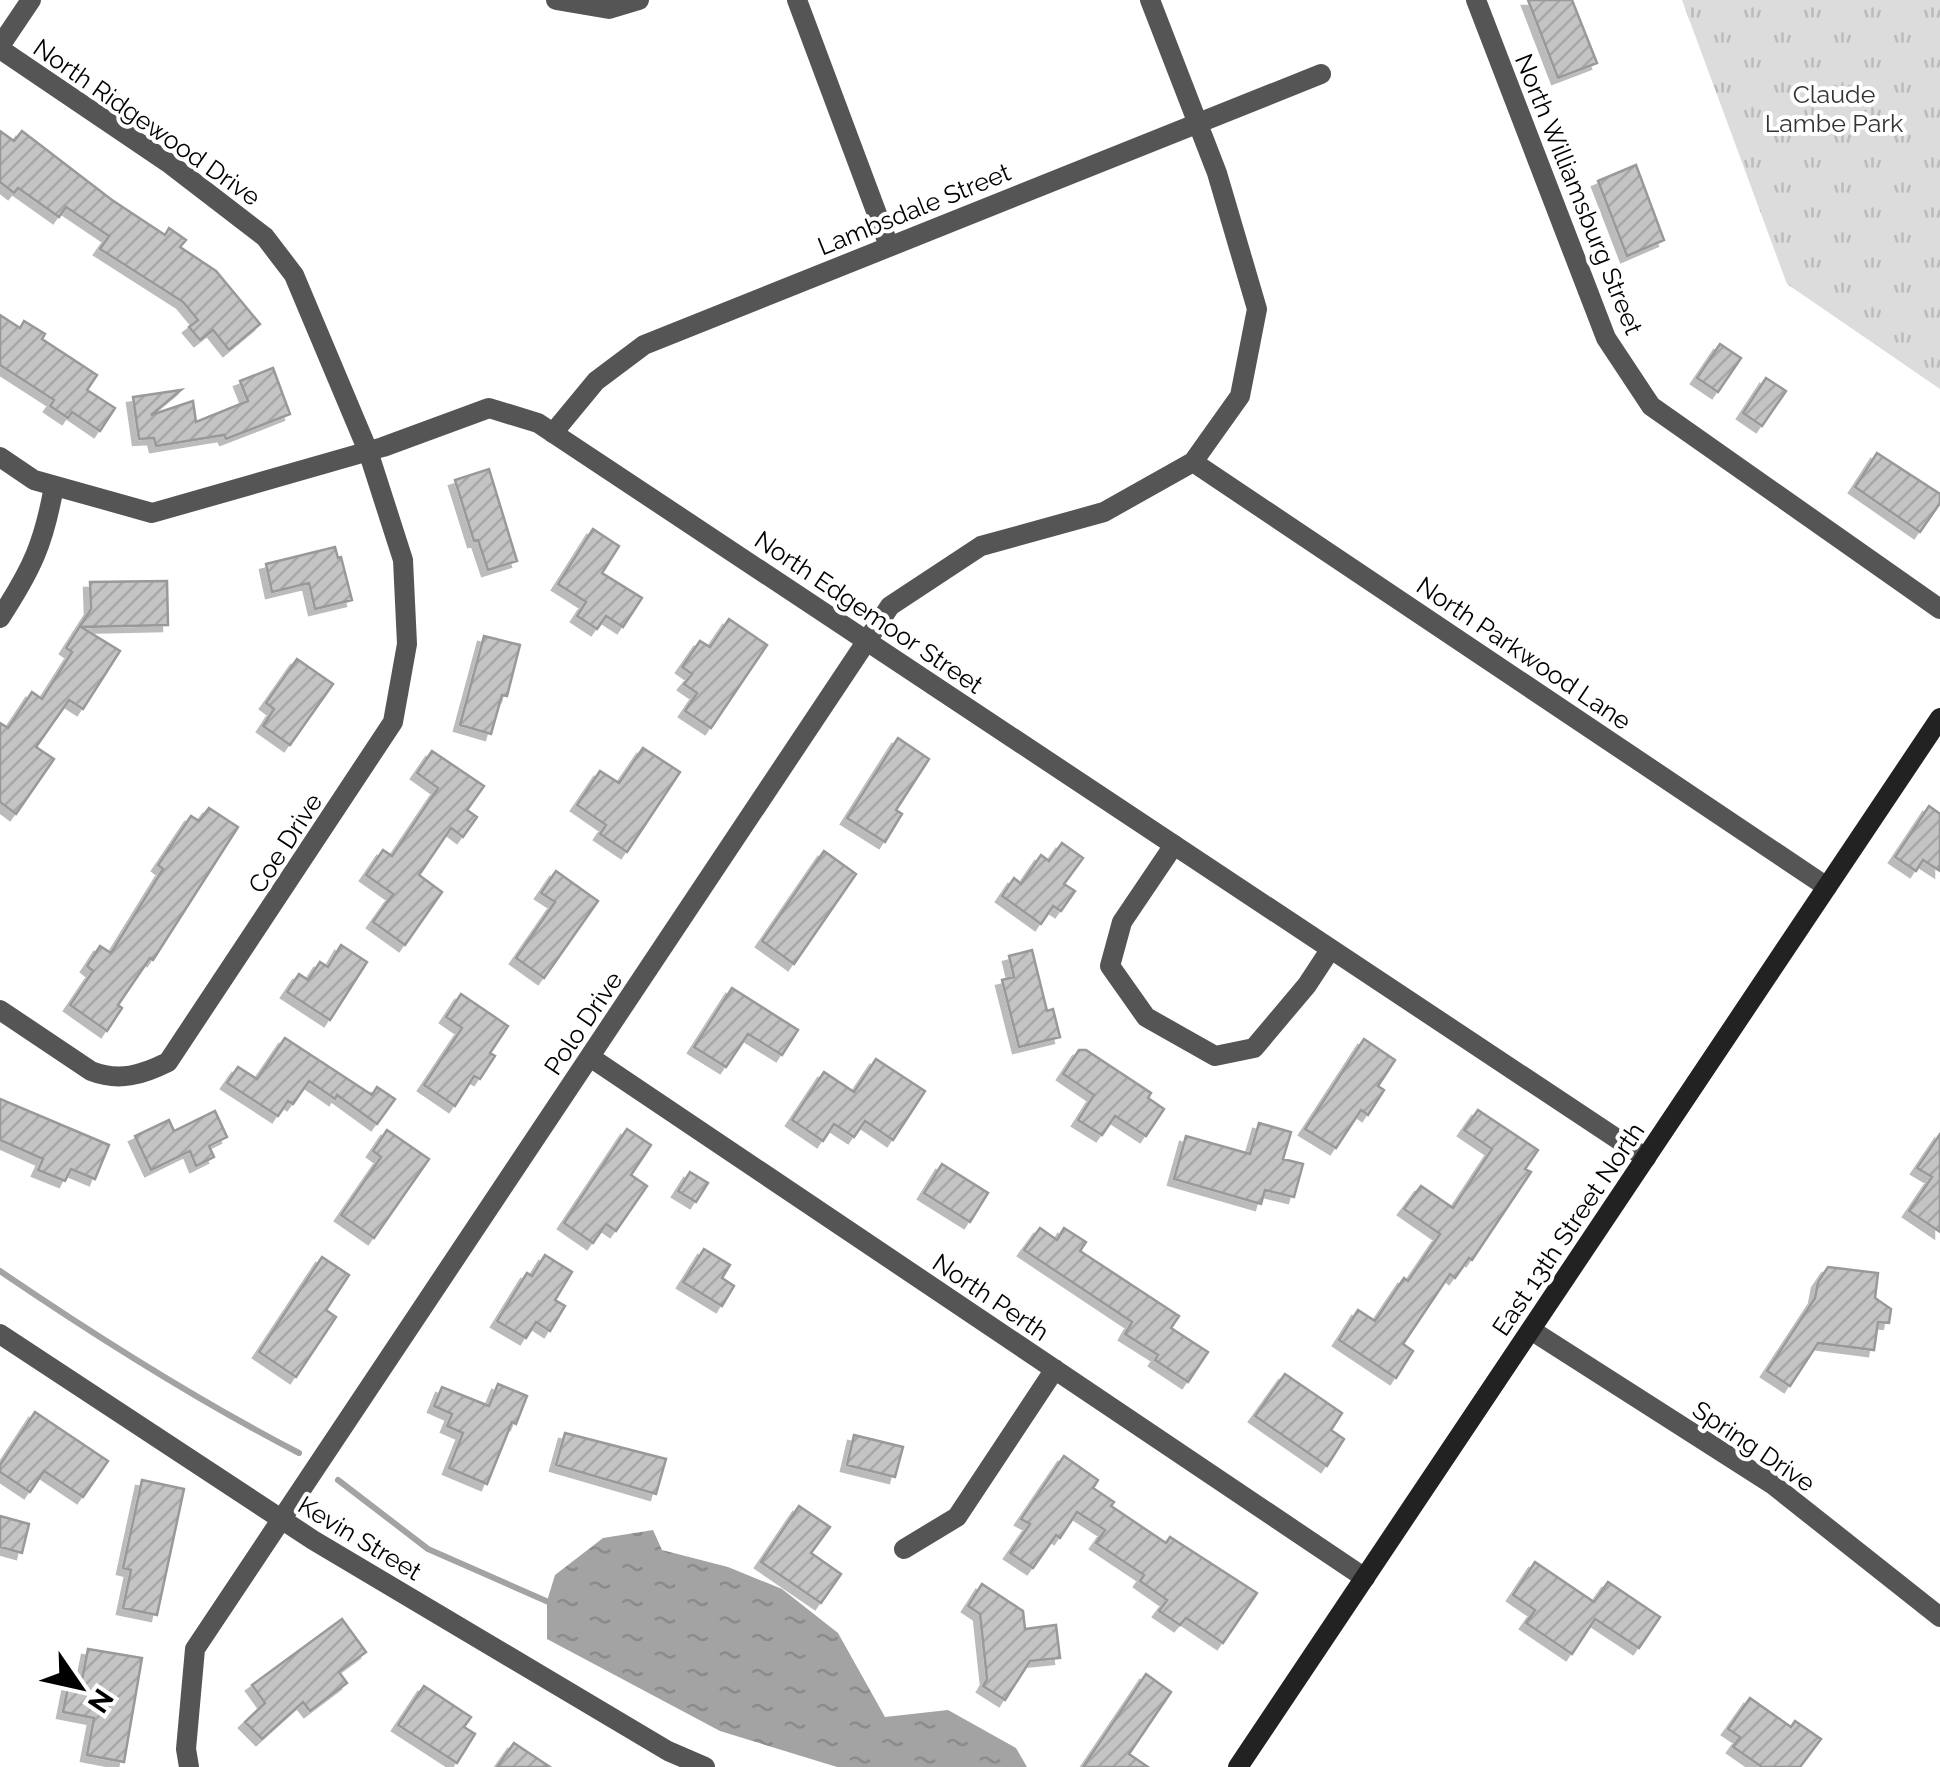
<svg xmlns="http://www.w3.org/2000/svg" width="1940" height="1767" font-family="Raleway,sans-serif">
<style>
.grass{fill:url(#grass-tufts)}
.water{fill:url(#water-ripples)}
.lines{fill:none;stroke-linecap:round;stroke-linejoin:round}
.stream{stroke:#a3a3a3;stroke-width:6}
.building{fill:url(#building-hatch);stroke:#999;stroke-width:2.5;filter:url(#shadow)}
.minor{stroke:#555;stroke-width:20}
.tertiary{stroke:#555;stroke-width:20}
.secondary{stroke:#222;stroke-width:20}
.labels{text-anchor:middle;stroke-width:8;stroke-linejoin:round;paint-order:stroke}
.park-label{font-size:25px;fill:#333;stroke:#fff}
.street-label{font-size:25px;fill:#000;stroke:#fff}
</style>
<defs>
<pattern id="grass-tufts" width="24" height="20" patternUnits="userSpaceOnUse" patternTransform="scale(2.5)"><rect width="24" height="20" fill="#dcdcdc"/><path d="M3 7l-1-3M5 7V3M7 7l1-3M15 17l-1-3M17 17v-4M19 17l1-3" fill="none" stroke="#bbb"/></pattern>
<pattern id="water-ripples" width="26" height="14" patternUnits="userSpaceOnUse" patternTransform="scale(2.5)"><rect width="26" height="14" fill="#a3a3a3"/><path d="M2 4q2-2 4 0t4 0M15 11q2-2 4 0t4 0" fill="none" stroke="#8b8b8b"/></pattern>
<pattern id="building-hatch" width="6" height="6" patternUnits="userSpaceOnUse" patternTransform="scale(2.5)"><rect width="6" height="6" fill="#c4c4c4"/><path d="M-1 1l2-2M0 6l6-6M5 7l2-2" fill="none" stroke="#a7a7a7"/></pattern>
<filter id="shadow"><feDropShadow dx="-6" dy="6" stdDeviation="0" flood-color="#0004"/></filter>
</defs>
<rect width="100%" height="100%" fill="#fff"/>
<path class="grass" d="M 1682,0 L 1940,0 L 1940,389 L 1787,284 Z"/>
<path class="water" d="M 653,1530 L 662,1550 L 728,1567 L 782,1589 L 838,1633 L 885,1717 L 948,1710 L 1016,1748 L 1027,1767 L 837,1767 L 720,1731 L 547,1639 L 547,1601 L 555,1575 L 603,1538 Z"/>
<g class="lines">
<path class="stream" d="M 0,1271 C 97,1337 195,1399 299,1453
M 338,1480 L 428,1549 L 553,1604"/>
</g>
<path class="building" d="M 1528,0 L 1572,0 L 1597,63 L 1558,78 Z
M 0,131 L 14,141 L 22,131 L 112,200 L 165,235 L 169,228 L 186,240 L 180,247 L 216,271 L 260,324 L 229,350 L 213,330 L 200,340 L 189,327 L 198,320 L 183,302 L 100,249 L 109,236 L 66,207 L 59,217 L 18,188 L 14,193 L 0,182 Z
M 1636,165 L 1664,240 L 1627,256 L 1598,181 Z
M 0,315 L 20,328 L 24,321 L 45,334 L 42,339 L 97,375 L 87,390 L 115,408 L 100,431 L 72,412 L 68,418 L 50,406 L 54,400 L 0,365 Z
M 1720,344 L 1741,358 L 1718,392 L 1697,378 Z
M 273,368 L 290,414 L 226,439 L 224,435 L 156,446 L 154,438 L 139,439 L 133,397 L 181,390 L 151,415 L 193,401 L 196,422 L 248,401 L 240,381 Z
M 1766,378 L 1786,391 L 1762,426 L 1743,413 Z
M 1877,453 L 1940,494 L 1940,503 L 1920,532 L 1855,487 Z
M 489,469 L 517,561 L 488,570 L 478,540 L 474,541 L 455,480 Z
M 593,529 L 619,546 L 602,573 L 642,598 L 623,627 L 606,616 L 597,629 L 577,616 L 586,602 L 558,584 Z
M 335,547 L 338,558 L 341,557 L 352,600 L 315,609 L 309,583 L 272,592 L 266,564 Z
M 167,581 L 168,625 L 81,627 L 120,651 L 83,709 L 69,700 L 36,747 L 54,759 L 16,814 L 0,802 L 0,723 L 8,728 L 32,692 L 42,699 L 72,652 L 66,648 L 91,609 L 90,582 Z
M 729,619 L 767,645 L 711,728 L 685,711 L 697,693 L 684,684 L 692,674 L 682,667 L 700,641 L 710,647 Z
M 484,636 L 520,645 L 507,696 L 502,695 L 491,734 L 460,725 Z
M 297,659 L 333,684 L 290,745 L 263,726 L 274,709 L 266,703 Z
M 898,738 L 929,759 L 896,810 L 902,814 L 885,842 L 847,818 Z
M 643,748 L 680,772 L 627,852 L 600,834 L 606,825 L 577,805 L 600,771 L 619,783 Z
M 432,751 L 484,786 L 467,810 L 477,817 L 463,837 L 451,828 L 419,875 L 442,892 L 405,945 L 373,922 L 393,894 L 366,875 L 383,850 L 392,856 L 438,788 L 417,773 Z
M 1929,806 L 1940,814 L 1940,871 L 1923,860 L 1916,871 L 1895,857 Z
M 209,808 L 238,827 L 153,960 L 150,958 L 118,1005 L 122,1008 L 107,1031 L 70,1005 L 93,971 L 87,966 L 100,946 L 111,953 L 163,869 L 158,865 L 191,816 L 199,821 Z
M 1062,843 L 1083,858 L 1064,884 L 1075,891 L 1061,911 L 1053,906 L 1041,924 L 1002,896 L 1014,878 L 1021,884 L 1041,855 L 1049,861 Z
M 824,851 L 856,874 L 794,964 L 762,941 Z
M 556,871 L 598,901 L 544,978 L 516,958 L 555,902 L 541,893 Z
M 341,945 L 367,962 L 330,1020 L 287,992 L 299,974 L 308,980 L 320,962 L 328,967 Z
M 1032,950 L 1047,1011 L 1053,1009 L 1060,1037 L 1019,1047 L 1002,980 L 1014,977 L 1009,956 Z
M 732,988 L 798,1030 L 782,1055 L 748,1034 L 726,1067 L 694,1047 Z
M 461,994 L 508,1026 L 490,1053 L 495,1056 L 480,1079 L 474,1076 L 455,1106 L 424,1085 L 462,1028 L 446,1017 Z
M 285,1038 L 372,1095 L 377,1087 L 395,1099 L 377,1124 L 337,1095 L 335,1099 L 309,1081 L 293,1104 L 288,1101 L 278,1116 L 227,1083 L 238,1067 L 257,1079 Z
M 1364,1039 L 1395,1060 L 1378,1086 L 1384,1090 L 1368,1115 L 1361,1110 L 1336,1148 L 1305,1129 Z
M 1079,1050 L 1086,1050 L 1151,1093 L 1148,1098 L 1164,1109 L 1146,1136 L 1115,1116 L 1102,1135 L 1078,1120 L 1094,1095 L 1063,1074 Z
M 876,1059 L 925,1091 L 893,1140 L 865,1121 L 854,1137 L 834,1124 L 823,1141 L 792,1120 L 824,1072 L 854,1092 Z
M 0,1099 L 109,1145 L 95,1179 L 71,1169 L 65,1181 L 38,1170 L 43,1159 L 0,1140 Z
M 1478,1110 L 1538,1150 L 1525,1169 L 1531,1172 L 1472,1260 L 1469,1258 L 1455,1278 L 1450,1274 L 1403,1344 L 1413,1351 L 1396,1378 L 1339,1340 L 1358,1310 L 1375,1321 L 1404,1278 L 1408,1281 L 1440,1234 L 1404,1209 L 1421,1186 L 1453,1208 L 1492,1149 L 1464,1130 Z
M 215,1111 L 227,1137 L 209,1146 L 214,1157 L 196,1166 L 190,1151 L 151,1170 L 135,1136 L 169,1120 L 174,1131 Z
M 1259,1123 L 1291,1132 L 1283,1159 L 1303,1164 L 1294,1197 L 1265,1190 L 1261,1204 L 1174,1179 L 1186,1136 L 1250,1154 Z
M 627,1129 L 651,1145 L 631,1175 L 647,1186 L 616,1231 L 606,1224 L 593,1243 L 564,1223 Z
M 387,1130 L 429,1159 L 374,1238 L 341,1215 L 381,1157 L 373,1151 Z
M 1940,1134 L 1940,1232 L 1909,1211 L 1932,1177 L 1917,1168 Z
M 942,1164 L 988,1193 L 970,1222 L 924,1193 Z
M 690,1172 L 708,1183 L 696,1202 L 678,1191 Z
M 1040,1228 L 1057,1240 L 1064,1228 L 1086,1242 L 1080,1251 L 1179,1316 L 1171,1328 L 1208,1352 L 1188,1382 L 1155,1360 L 1158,1355 L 1125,1334 L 1132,1322 L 1024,1250 Z
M 704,1249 L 730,1265 L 722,1278 L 734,1286 L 722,1306 L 683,1282 Z
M 545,1255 L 572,1272 L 555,1300 L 565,1306 L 550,1331 L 536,1322 L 526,1338 L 497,1321 L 527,1273 L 532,1276 Z
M 322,1257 L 349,1275 L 326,1310 L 336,1317 L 296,1377 L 259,1352 Z
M 1828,1267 L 1878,1273 L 1875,1298 L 1891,1309 L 1889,1323 L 1878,1322 L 1874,1350 L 1818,1343 L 1790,1386 L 1767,1371 L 1815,1298 L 1818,1282 Z
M 1285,1374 L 1342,1413 L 1331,1430 L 1344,1439 L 1327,1466 L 1255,1416 Z
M 498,1384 L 527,1396 L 516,1424 L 512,1422 L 487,1484 L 449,1468 L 463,1433 L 447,1426 L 452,1414 L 434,1406 L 442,1387 L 489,1406 Z
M 35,1412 L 108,1461 L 83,1497 L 44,1471 L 30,1492 L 0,1472 L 0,1465 Z
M 565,1433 L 666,1459 L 656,1494 L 556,1465 Z
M 854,1435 L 903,1447 L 895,1477 L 847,1465 Z
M 1064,1456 L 1098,1480 L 1093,1488 L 1114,1502 L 1111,1506 L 1166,1543 L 1170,1537 L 1257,1593 L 1223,1643 L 1186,1618 L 1180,1625 L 1159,1611 L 1167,1600 L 1140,1581 L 1144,1575 L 1096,1543 L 1105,1530 L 1077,1512 L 1060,1538 L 1056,1535 L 1033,1568 L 1010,1553 L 1030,1524 L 1021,1519 Z
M 142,1480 L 184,1489 L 157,1615 L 123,1608 L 131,1570 L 123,1568 Z
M 799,1506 L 830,1527 L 811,1553 L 841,1574 L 821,1603 L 761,1562 Z
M 0,1516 L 29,1524 L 22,1553 L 0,1547 Z
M 1535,1562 L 1594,1602 L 1608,1582 L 1660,1617 L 1639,1648 L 1595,1619 L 1572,1654 L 1526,1623 L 1535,1610 L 1513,1595 Z
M 982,1584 L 1023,1611 L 1025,1629 L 1056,1625 L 1060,1658 L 1030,1661 L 1005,1700 L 983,1686 L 987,1679 L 980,1614 L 968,1606 Z
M 342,1619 L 366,1652 L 339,1672 L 347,1683 L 310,1711 L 303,1702 L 262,1739 L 245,1722 L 265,1703 L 252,1685 Z
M 88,1649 L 142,1658 L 124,1762 L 87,1755 L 94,1718 L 63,1712 L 69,1682 L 81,1684 Z
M 1146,1674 L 1171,1692 L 1129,1754 L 1148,1767 L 1083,1767 Z
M 424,1686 L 471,1717 L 464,1727 L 475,1734 L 457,1763 L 398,1725 Z
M 1750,1698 L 1791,1727 L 1795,1721 L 1821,1739 L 1800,1767 L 1762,1767 L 1733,1747 L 1740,1737 L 1728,1729 Z
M 514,1743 L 550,1767 L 497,1767 Z"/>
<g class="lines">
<path class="minor" d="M 556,0 L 609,9 L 639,0
M 797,0 L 889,246
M 1476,0 L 1606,338 L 1651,406 L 1940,609
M 0,46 L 31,0
M 0,49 L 170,164 L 265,237 L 294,275 L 368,451 L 403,560 L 407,644 L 393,722 L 168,1062 C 142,1075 119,1082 91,1071 L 0,1010
M 553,433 L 596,381 L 644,345 L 1321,74
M 1193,462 L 1827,887
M 0,618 C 32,569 44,543 54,486
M 1174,845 L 1122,922 L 1110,966 L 1146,1017 L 1215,1056 L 1254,1048 L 1307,985 L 1330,950
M 590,1057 L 1365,1578
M 1531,1330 L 1772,1484 L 1940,1617
M 0,1334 L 313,1540 L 668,1751 L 705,1767
M 904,1549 L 957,1517 L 1055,1369
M 189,1767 L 186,1749 L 195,1649 L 890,606 L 981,546 L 1104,512 L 1193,462 L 1240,396 L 1257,309 L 1217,173 L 1150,0"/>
<path class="tertiary" d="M 0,457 L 34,480 L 152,513 L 383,447 L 489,408 L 538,423 L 1646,1158"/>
<path class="secondary" d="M 1238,1767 L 1940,718"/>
</g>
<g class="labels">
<g class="park-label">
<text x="1834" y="103">Claude<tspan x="1834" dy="29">Lambe Park</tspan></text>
</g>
<g class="street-label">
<text transform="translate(147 122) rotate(35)" y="9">North Ridgewood Drive</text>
<text transform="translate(1579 194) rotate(68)" y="9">North Williamsburg Street</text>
<text transform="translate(914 209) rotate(-22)" y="9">Lambsdale Street</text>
<text transform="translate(869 612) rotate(34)" y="9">North Edgemoor Street</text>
<text transform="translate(1524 653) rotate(34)" y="9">North Parkwood Lane</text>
<text transform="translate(285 843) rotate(-57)" y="9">Coe Drive</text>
<text transform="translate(583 1023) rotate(-56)" y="9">Polo Drive</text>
<text transform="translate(1568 1229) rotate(-56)" y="9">East 13th Street North</text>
<text transform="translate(991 1297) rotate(34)" y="9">North Perth</text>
<text transform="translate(1754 1446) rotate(34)" y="9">Spring Drive</text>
<text transform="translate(360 1538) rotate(31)" y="9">Kevin Street</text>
</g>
</g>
<g transform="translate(80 1687) rotate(124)" stroke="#ffffff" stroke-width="8" paint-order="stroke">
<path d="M0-8L18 38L0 25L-18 38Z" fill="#000000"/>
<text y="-15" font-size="28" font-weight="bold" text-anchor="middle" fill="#000000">N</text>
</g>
</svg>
